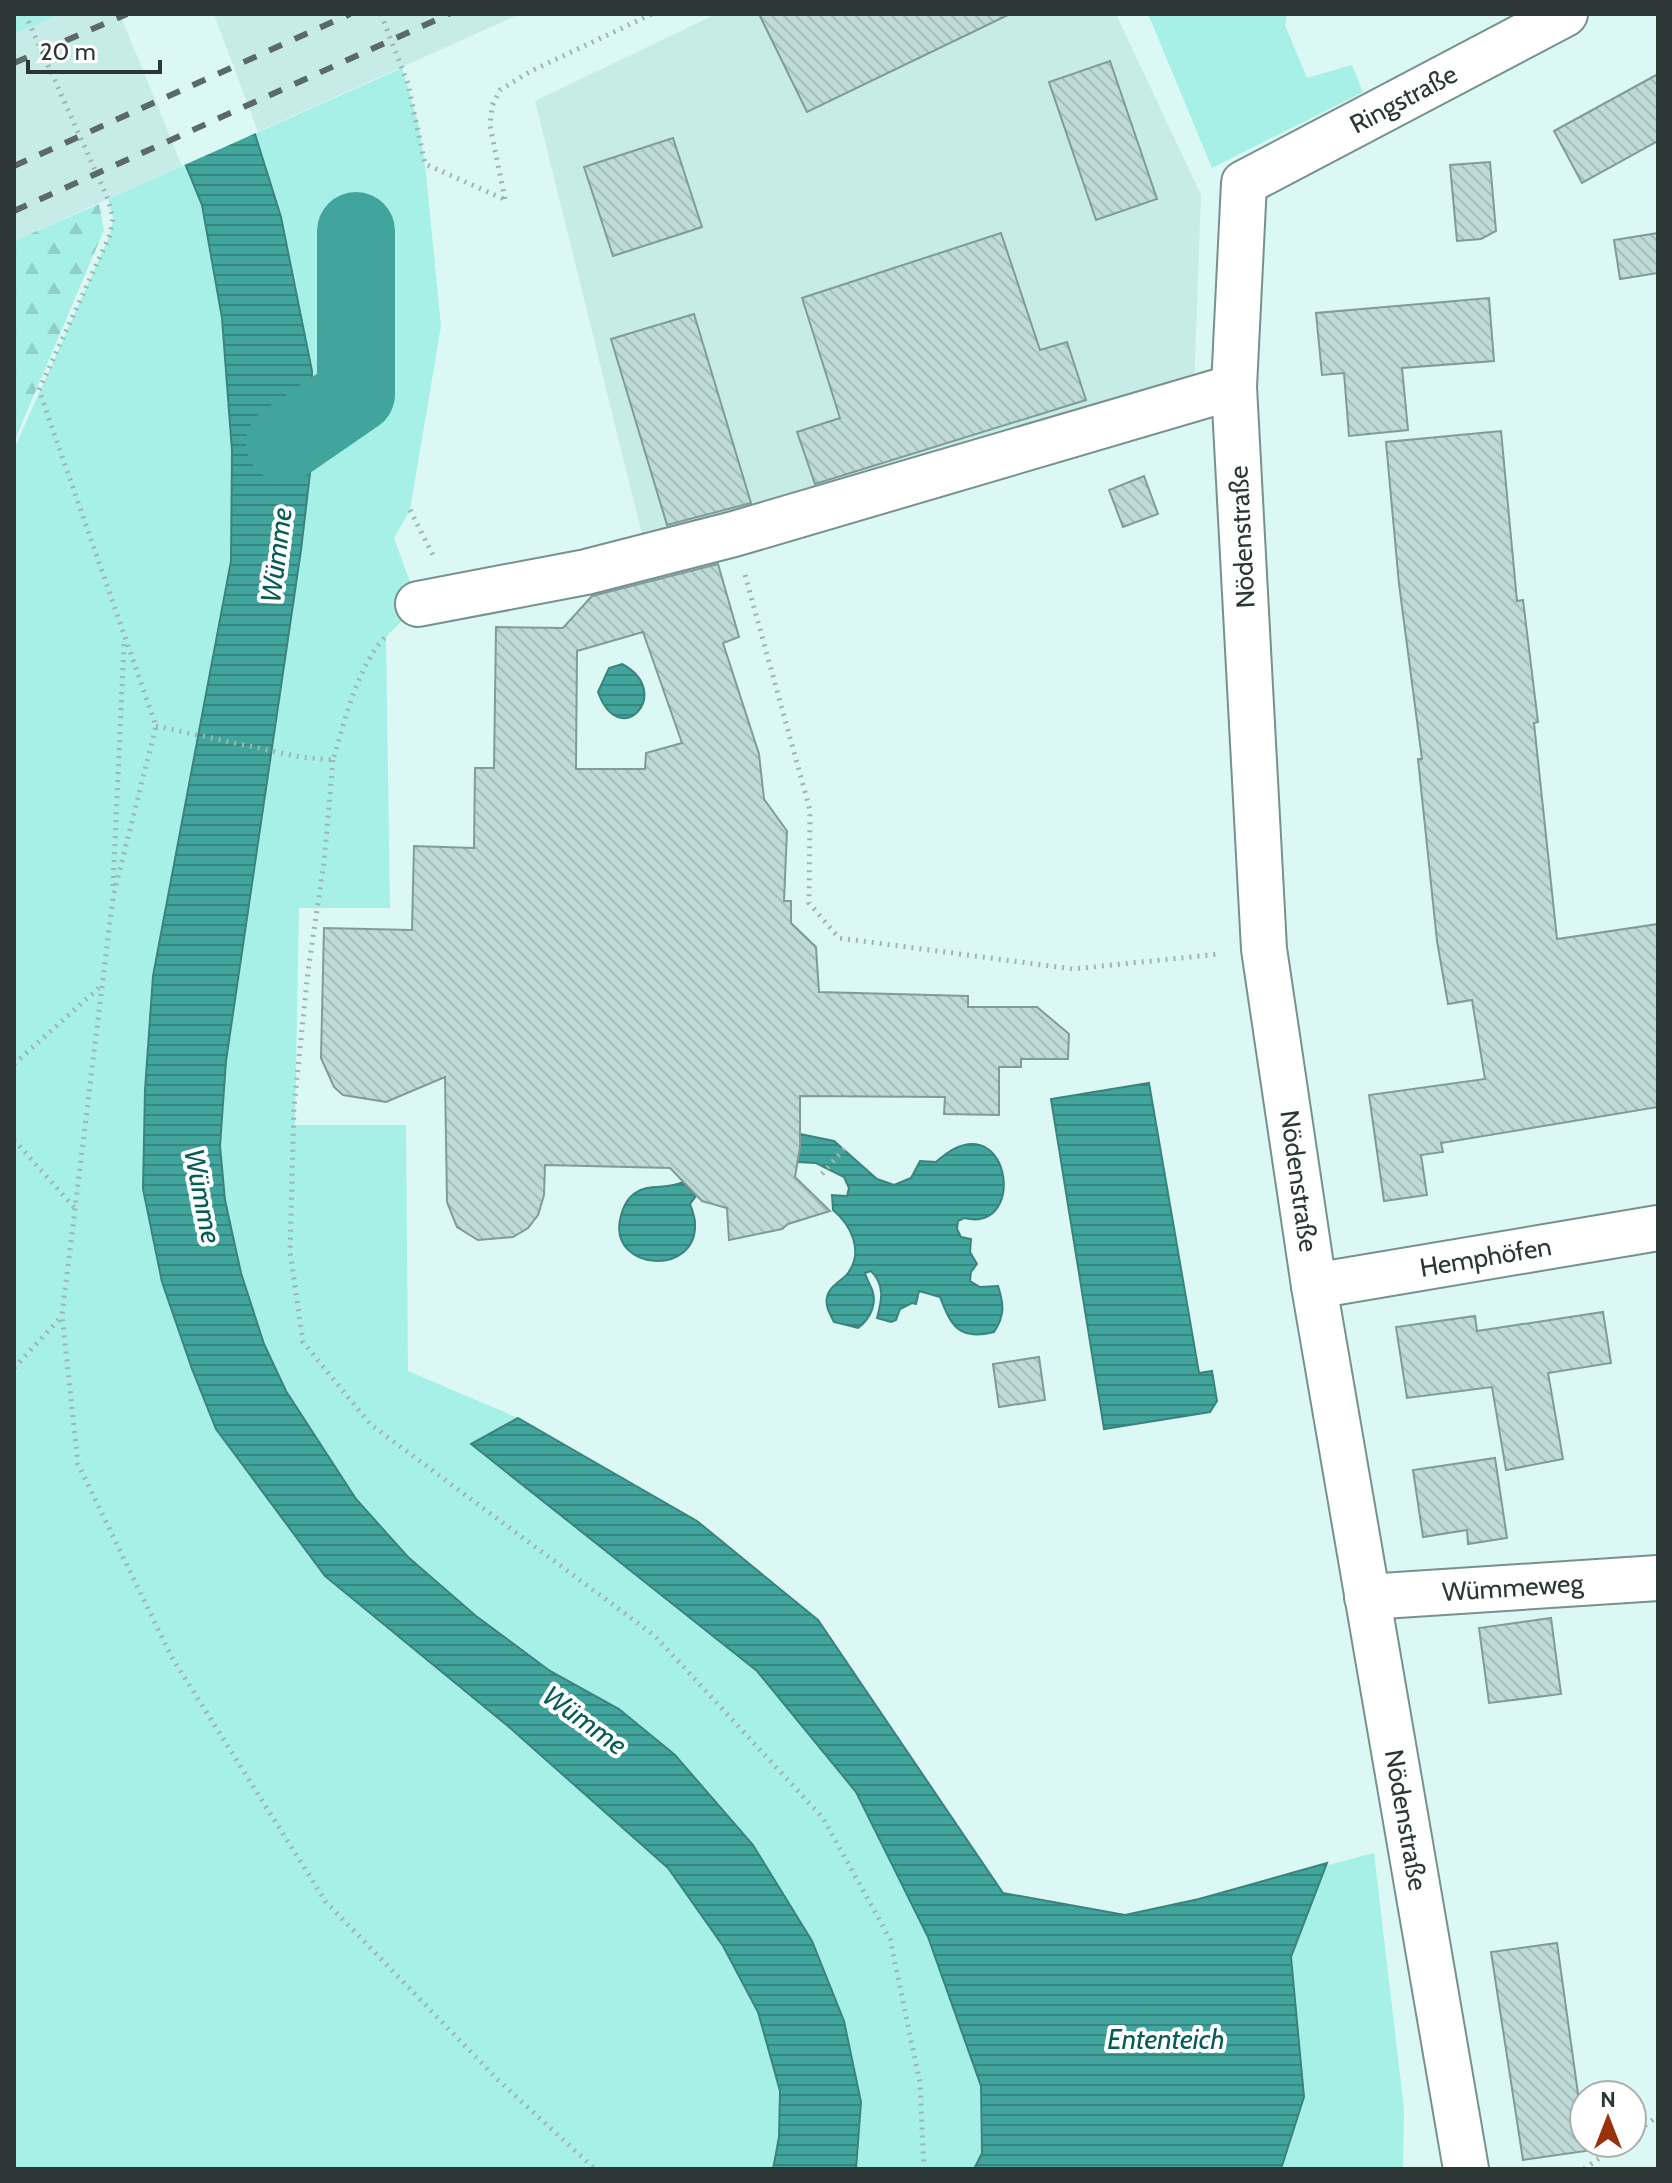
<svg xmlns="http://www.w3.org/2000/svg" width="1672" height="2183" font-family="Cabin,sans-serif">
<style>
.built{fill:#c7ece8}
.forest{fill:url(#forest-firs)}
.park{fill:#a7f0e8}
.water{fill:url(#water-rules);stroke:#3b847e;stroke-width:2}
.pier{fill:#dbf8f4}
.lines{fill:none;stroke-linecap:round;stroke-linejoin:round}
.river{stroke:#42a59d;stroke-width:78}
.building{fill:url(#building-back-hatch);stroke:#809b98;stroke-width:2;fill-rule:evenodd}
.minor-casing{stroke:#77918e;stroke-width:48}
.path{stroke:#9eb5b2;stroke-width:5;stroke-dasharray:2 6;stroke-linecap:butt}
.minor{stroke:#fff;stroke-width:44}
.rail{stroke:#5a6a68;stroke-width:6;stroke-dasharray:14 14;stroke-linecap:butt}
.labels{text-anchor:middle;stroke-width:8;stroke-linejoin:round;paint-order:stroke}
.street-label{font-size:26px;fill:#2b3635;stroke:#fff}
.water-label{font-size:28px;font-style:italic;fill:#045c57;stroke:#fff}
</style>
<defs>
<pattern id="forest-firs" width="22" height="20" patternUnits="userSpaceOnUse" patternTransform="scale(2)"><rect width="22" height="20" fill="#a7f0e8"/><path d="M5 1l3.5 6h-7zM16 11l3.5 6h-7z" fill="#90cec8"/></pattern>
<pattern id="water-rules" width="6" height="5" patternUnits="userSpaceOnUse" patternTransform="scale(2)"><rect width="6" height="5" fill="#42a59d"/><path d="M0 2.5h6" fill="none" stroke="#378781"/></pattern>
<pattern id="building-back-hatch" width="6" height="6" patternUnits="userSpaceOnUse" patternTransform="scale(2)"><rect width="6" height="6" fill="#bfdbd7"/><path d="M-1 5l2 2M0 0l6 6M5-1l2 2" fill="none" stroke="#a4bdb9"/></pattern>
</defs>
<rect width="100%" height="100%" fill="#dbf8f4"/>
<path class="built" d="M 61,14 L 520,14 L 14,241 L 14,34 Z
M 716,14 L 1116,14 L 1201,195 L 1194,390 L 646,550 L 535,101 Z"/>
<path class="forest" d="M 99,204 L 104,230 L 14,442 L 14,241 Z"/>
<path class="park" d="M 14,14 L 61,14 L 14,34 Z
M 1148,14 L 1287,14 L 1285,25 L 1307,78 L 1352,65 L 1363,92 L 1212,168 Z
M 402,68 L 418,122 L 425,164 L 441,326 L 410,510 L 394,538 L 418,604 L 386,637 L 390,908 L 299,908 L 295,1125 L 406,1125 L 408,1371 L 518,1418 L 697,1521 L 818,1620 L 1003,1893 L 1125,1915 L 1199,1899 L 1374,1853 L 1404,2109 L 1403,2169 L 14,2169 L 14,449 L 110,235 L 113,218 L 108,199 Z"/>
<path class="water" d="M 124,14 L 255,134 L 281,217 L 312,371 L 311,465 L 301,550 L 226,1061 L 220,1146 L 225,1200 L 241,1273 L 264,1344 L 286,1391 L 356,1499 L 408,1557 L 476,1616 L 550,1671 L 619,1709 L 675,1755 L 753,1845 L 812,1941 L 844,2021 L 861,2102 L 856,2169 L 773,2169 L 779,2137 L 780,2091 L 758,2012 L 723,1946 L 668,1868 L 509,1727 L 325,1576 L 216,1429 L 192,1369 L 162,1282 L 143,1189 L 145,1090 L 153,976 L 231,561 L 232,451 L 222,318 L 202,205 Z
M 622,664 C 675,692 620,753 598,692 L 609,668 Z
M 1149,1083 L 1199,1373 L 1212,1371 L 1217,1401 L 1210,1412 L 1104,1429 L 1051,1099 Z
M 800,1134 L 834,1141 L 877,1179 L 894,1185 L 911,1178 L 920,1161 L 936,1162 C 1008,1096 1031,1234 964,1218 L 958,1221 L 957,1229 L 961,1237 L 971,1239 L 970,1252 L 977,1264 L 971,1272 L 970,1281 L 980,1287 L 998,1286 C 1004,1304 1005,1316 994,1332 C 959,1341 951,1326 940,1297 L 919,1291 L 916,1304 L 912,1303 L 900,1309 L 896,1320 L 891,1322 L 877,1318 C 882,1300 885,1285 871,1271 L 865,1273 C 866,1277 868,1281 870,1285 C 879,1302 871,1318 858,1328 L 834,1322 C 830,1314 825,1306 827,1297 C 829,1286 842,1281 848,1273 C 864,1251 851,1225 833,1210 L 832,1195 L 847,1196 L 849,1188 L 844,1177 L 816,1163 L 798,1162 Z
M 683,1182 L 696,1196 L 690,1204 C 692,1210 695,1217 695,1223 C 698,1277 610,1271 620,1220 C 622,1210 626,1199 635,1193 C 649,1183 667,1190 683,1182 Z
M 518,1418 L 697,1521 L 818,1620 L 1003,1893 L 1125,1915 L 1199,1899 L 1327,1863 L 1291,1957 L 1304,2097 L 1281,2169 L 974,2169 L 982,2153 L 981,2086 L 928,1937 L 856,1792 L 757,1671 L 471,1444 Z"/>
<path class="pier" d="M 120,14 L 214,14 L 258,132 L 182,166 Z"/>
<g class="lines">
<path class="river" d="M 285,443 L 356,394 L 356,231"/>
</g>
<path class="building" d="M 759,14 L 1010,14 L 807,112 Z
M 1110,61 L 1157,199 L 1096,220 L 1049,82 Z
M 1658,74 L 1658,141 L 1582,183 L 1554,131 Z
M 673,138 L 702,227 L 613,256 L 584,167 Z
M 1490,162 L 1496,231 L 1481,239 L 1457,241 L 1450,165 Z
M 1001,233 L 1040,350 L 1067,342 L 1086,400 L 815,484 L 797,432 L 840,418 L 802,298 Z
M 1658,233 L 1658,273 L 1620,279 L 1614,240 Z
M 1489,298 L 1494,361 L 1402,368 L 1408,430 L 1349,436 L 1344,373 L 1322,375 L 1316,313 Z
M 694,314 L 751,503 L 667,525 L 611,339 Z
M 1501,431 L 1517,601 L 1523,600 L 1538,722 L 1534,723 L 1557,939 L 1658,924 L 1658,1107 L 1441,1143 L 1443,1152 L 1421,1155 L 1427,1195 L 1384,1201 L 1369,1095 L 1485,1079 L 1472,1000 L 1448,1004 L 1437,941 L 1418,759 L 1422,759 L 1399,584 L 1386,442 Z
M 1144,476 L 1158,514 L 1123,527 L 1109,490 Z
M 718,564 L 739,637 L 723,643 L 759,754 L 764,799 L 787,831 L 784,901 L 791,901 L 791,923 L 816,947 L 819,992 L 968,996 L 968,1007 L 1037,1007 L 1069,1034 L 1068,1059 L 1021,1059 L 1021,1067 L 999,1067 L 999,1115 L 944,1114 L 945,1097 L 800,1096 L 800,1147 L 795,1177 L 830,1211 L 788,1224 L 782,1229 L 729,1240 L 727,1208 L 702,1201 L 670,1168 L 545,1165 L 544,1195 L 538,1215 L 528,1228 L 513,1237 L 478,1240 L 457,1227 L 447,1202 L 445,1077 L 386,1102 L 343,1095 L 334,1087 L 321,1058 L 324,928 L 412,930 L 414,846 L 474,848 L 475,768 L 494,768 L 496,627 L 563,628 L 592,596 ZM 643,632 L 682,743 L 646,753 L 645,769 L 576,769 L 577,651 Z
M 1603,1312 L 1611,1363 L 1548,1373 L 1563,1459 L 1506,1470 L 1492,1387 L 1407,1398 L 1396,1327 L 1475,1316 L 1477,1331 Z
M 1039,1357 L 1045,1400 L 999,1407 L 993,1364 Z
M 1495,1458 L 1507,1538 L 1468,1544 L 1467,1530 L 1423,1537 L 1413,1470 Z
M 1551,1618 L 1561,1694 L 1489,1703 L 1479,1628 Z
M 1557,1943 L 1586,2151 L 1523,2160 L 1491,1952 Z"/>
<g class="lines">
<defs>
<g id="minor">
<path d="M 418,604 L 586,572 L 734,534 L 1234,387"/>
<path id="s1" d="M 1314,1286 L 1658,1228"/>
<path id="s2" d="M 1367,1597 L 1658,1578"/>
<path id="s3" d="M 1466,2169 L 1314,1286 L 1264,949 L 1234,387 L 1244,183 L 1565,14"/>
</g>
</defs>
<use href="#minor" class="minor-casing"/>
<path class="path" d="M 25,14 L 108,199 L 113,218 L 110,235 L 39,390 L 156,726 L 113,897 L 62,1315 L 78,1464 L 171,1656 L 326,1902 L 497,2079 L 595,2169
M 381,14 L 408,84 L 425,164 L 504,199
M 505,199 L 490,126 L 492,106 L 500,90 L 531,71 L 652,14
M 410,510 L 433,555
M 745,575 L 810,810 L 809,903 L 839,938 L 1073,969 L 1220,954
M 156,726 L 300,757 L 333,760 C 345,720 358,663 388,634
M 333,760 L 324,862 L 308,971 L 294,1107 L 290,1251 L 303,1342 L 370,1424 L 655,1636 L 823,1818 L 890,1939 L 920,2083 L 924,2169
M 113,886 L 124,644
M 14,1064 L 102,985
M 14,1140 L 74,1207
M 822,1174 L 848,1144
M 14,1368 L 62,1316
M 1632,2135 L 1658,2116
M 1584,2169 L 1621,2143"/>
<use href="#minor" class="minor"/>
<path class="rail" d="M 14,63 L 127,14
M 14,166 L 350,14
M 14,211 L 449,14"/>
</g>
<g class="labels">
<g class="street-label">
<text dy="9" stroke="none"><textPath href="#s3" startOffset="2184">Ringstraße</textPath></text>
<text transform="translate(1242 537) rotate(-93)" y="9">Nödenstraße</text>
<text transform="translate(1299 1181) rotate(82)" y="9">Nödenstraße</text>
<text dy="9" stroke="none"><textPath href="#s1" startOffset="174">Hemphöfen</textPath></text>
<text dy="9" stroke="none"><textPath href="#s2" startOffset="146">Wümmeweg</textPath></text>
<text transform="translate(1406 1820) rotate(80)" y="9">Nödenstraße</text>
</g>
<g class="water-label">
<text transform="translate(276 555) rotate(-83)" y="10">Wümme</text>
<text transform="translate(203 1196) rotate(79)" y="10">Wümme</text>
<text transform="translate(585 1720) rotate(36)" y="10">Wümme</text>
<text x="1166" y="2049">Ententeich</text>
</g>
</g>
<rect width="1672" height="2183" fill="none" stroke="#2b3635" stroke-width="32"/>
<g transform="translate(1608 2119)"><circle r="38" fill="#ffffff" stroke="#aaafae" stroke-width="2"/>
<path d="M0-6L14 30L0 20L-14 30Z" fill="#98310c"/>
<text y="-12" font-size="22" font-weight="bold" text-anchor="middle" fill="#2b3635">N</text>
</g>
<path d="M28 60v12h132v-12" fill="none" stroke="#2b3635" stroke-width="4"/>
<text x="40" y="60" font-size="24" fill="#2b3635" stroke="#ffffff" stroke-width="6" paint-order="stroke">20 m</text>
</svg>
